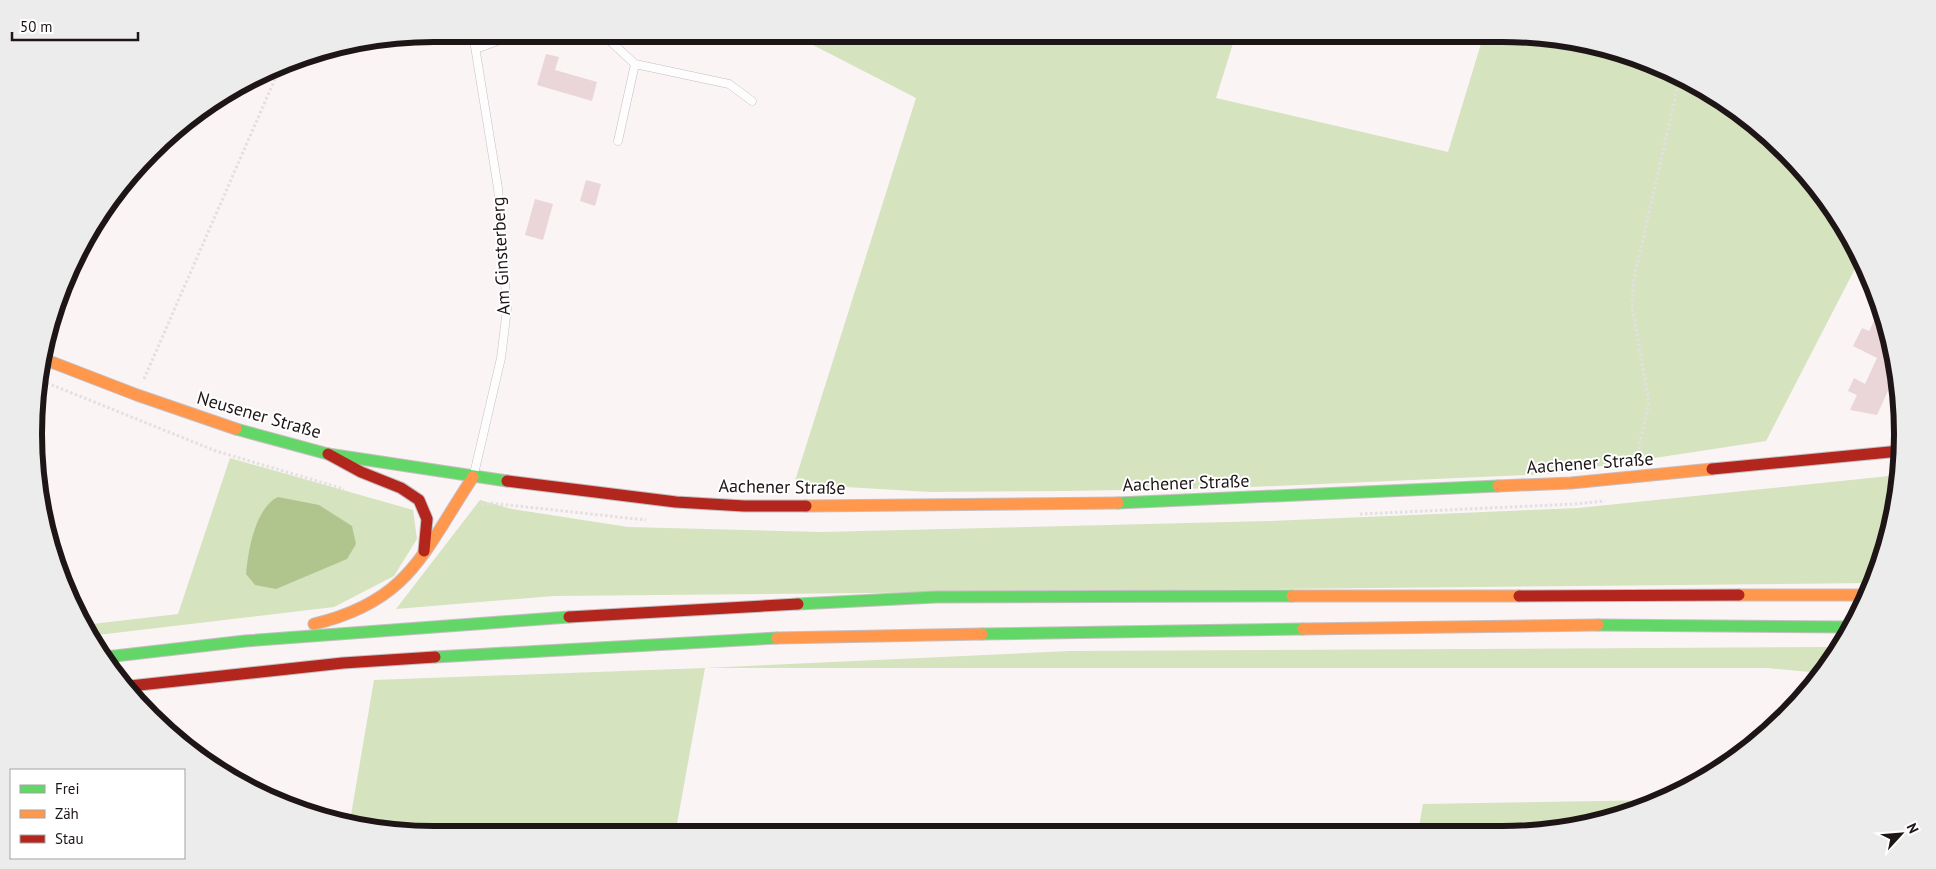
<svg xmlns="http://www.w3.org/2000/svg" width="1936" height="869" font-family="'PT Sans',sans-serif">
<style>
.green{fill:#d5e3bf}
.water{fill:#afc58d}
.building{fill:#ead5d9}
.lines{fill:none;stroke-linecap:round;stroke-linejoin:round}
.lane-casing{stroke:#c6bec0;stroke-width:9}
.fast-casing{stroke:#c6bec0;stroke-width:13}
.slow-casing{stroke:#c6bec0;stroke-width:13}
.jam-casing{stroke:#c6bec0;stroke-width:13}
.path{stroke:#e2e0e1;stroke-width:3;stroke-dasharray:2.5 2.5;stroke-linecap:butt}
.lane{stroke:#fefdfe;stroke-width:8}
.fast{stroke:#63d668;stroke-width:11}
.slow{stroke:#ff974d;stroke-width:11}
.jam{stroke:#b3261e;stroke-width:11}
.labels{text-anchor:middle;stroke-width:4;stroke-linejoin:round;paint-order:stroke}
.street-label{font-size:18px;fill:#1e1516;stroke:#fff}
.rim{fill:none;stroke:#1e1516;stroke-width:6}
</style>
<rect width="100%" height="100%" fill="#faf4f5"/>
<path class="green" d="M 761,34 L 1236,34 L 1216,98 L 1448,152 L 1484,34 L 1502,34 L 1631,55 L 1702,88 L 1766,133 L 1820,191 L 1861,257 L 1766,441 L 1549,474 L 1229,488 L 1066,491 L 931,492 L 794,484 L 916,98 L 811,44 Z
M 230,458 L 413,510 L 417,539 L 394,576 L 334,607 L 89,636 L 84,625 L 178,614 Z
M 1899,475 L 1899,487 L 1881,564 L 1871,583 L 553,596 L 396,609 L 480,500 L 512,509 L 628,527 L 821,532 L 1270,521 L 1578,508 Z
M 1840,647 L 1835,657 L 1820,673 L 1767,668 L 705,668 L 675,835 L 435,835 L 350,821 L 374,680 L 705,668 L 1069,651 Z
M 1664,800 L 1655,805 L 1554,832 L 1418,832 L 1423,804 Z"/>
<path class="water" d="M 278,497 L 319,505 L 352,526 L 356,544 L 347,559 L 276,589 L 255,585 L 246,574 C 248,551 255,508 278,497 Z"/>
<path class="building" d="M 546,54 L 559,57 L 555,70 L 597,82 L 592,101 L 537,85 Z
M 586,180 L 601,184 L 595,206 L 580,201 Z
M 535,199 L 553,204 L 543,240 L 525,235 Z
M 1880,309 L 1889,331 L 1896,373 L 1877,415 L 1850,410 L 1857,395 L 1848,391 L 1854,378 L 1865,384 L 1877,358 L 1853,346 L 1862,328 L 1869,331 Z"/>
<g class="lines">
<defs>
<path id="lane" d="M 473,34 L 498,188 L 507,309 L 501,358 L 474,474
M 582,34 L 609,40 L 635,64 L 729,84 L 752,101
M 476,49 L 516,34
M 618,141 L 635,64"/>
<path id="fast" d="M 236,429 L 328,454 L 507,481
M 1118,503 L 1498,486
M 798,604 L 936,597 L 1292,596
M 1598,625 L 1850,627
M 982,634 L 1303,629
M 106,657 L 245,641 L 569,617
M 435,657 L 777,638"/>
<path id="slow" d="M 41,358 L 137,395 L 236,429
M 1498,486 L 1571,483 L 1712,469
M 806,506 L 1118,503
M 1739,595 L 1865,595
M 1292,596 L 1519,596
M 314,624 C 410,601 423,552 473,477
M 1303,629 L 1598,625
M 777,638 L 982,634"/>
<path id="jam" d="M 328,454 L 361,472 L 401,488 L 419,500 L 427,519 L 424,551
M 1712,469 L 1900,451
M 507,481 L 676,502 L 744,506 L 806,506
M 1519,596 L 1739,595
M 569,617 L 798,604
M 130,686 L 343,663 L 435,657"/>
</defs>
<use href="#lane" class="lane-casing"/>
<use href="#fast" class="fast-casing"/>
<use href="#slow" class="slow-casing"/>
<use href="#jam" class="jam-casing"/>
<path class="path" d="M 144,379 L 278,72
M 47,383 L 216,451 L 344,489
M 1639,459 L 1639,446 L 1649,403 L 1632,306 L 1634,278 L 1680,77
M 481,505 L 490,503 L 646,520
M 1360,514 L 1575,504 L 1605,501"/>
<use href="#lane" class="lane"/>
<use href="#fast" class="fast"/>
<use href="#slow" class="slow"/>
<use href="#jam" class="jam"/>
</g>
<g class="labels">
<g class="street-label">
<text transform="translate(501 256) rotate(-93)" y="6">Am Ginsterberg</text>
<text transform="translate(259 415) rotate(16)" y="6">Neusener Straße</text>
<text transform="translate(1590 463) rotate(-4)" y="6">Aachener Straße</text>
<text transform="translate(1186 483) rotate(-2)" y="6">Aachener Straße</text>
<text transform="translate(782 487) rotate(1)" y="6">Aachener Straße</text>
</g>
</g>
<path d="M0 0H1936V869H0ZM434 42H1502A392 392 0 0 1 1894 434V434A392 392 0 0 1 1502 826H434A392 392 0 0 1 42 434V434A392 392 0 0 1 434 42Z" fill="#edecec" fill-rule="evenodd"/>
<path class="rim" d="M434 42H1502A392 392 0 0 1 1894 434V434A392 392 0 0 1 1502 826H434A392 392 0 0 1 42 434V434A392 392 0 0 1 434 42Z"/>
<rect x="10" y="769" width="175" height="90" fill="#ffffff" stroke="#a5a1a2"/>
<rect x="20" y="785" width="25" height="8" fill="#63d668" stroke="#a5a1a2"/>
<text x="55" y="794" font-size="15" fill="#1e1516">Frei</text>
<rect x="20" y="810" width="25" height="8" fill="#ff974d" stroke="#a5a1a2"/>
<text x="55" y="819" font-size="15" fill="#1e1516">Zäh</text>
<rect x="20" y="835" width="25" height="8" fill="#b3261e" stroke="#a5a1a2"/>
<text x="55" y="844" font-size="15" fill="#1e1516">Stau</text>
<g transform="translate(1901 834) rotate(64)" stroke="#ffffff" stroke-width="4" paint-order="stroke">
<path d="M0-4L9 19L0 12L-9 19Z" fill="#1e1516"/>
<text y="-8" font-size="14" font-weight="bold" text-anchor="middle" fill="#1e1516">N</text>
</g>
<path d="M12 32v8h126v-8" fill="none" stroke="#1e1516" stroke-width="2.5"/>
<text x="20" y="32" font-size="15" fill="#1e1516" stroke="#ffffff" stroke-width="4" paint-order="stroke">50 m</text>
</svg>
